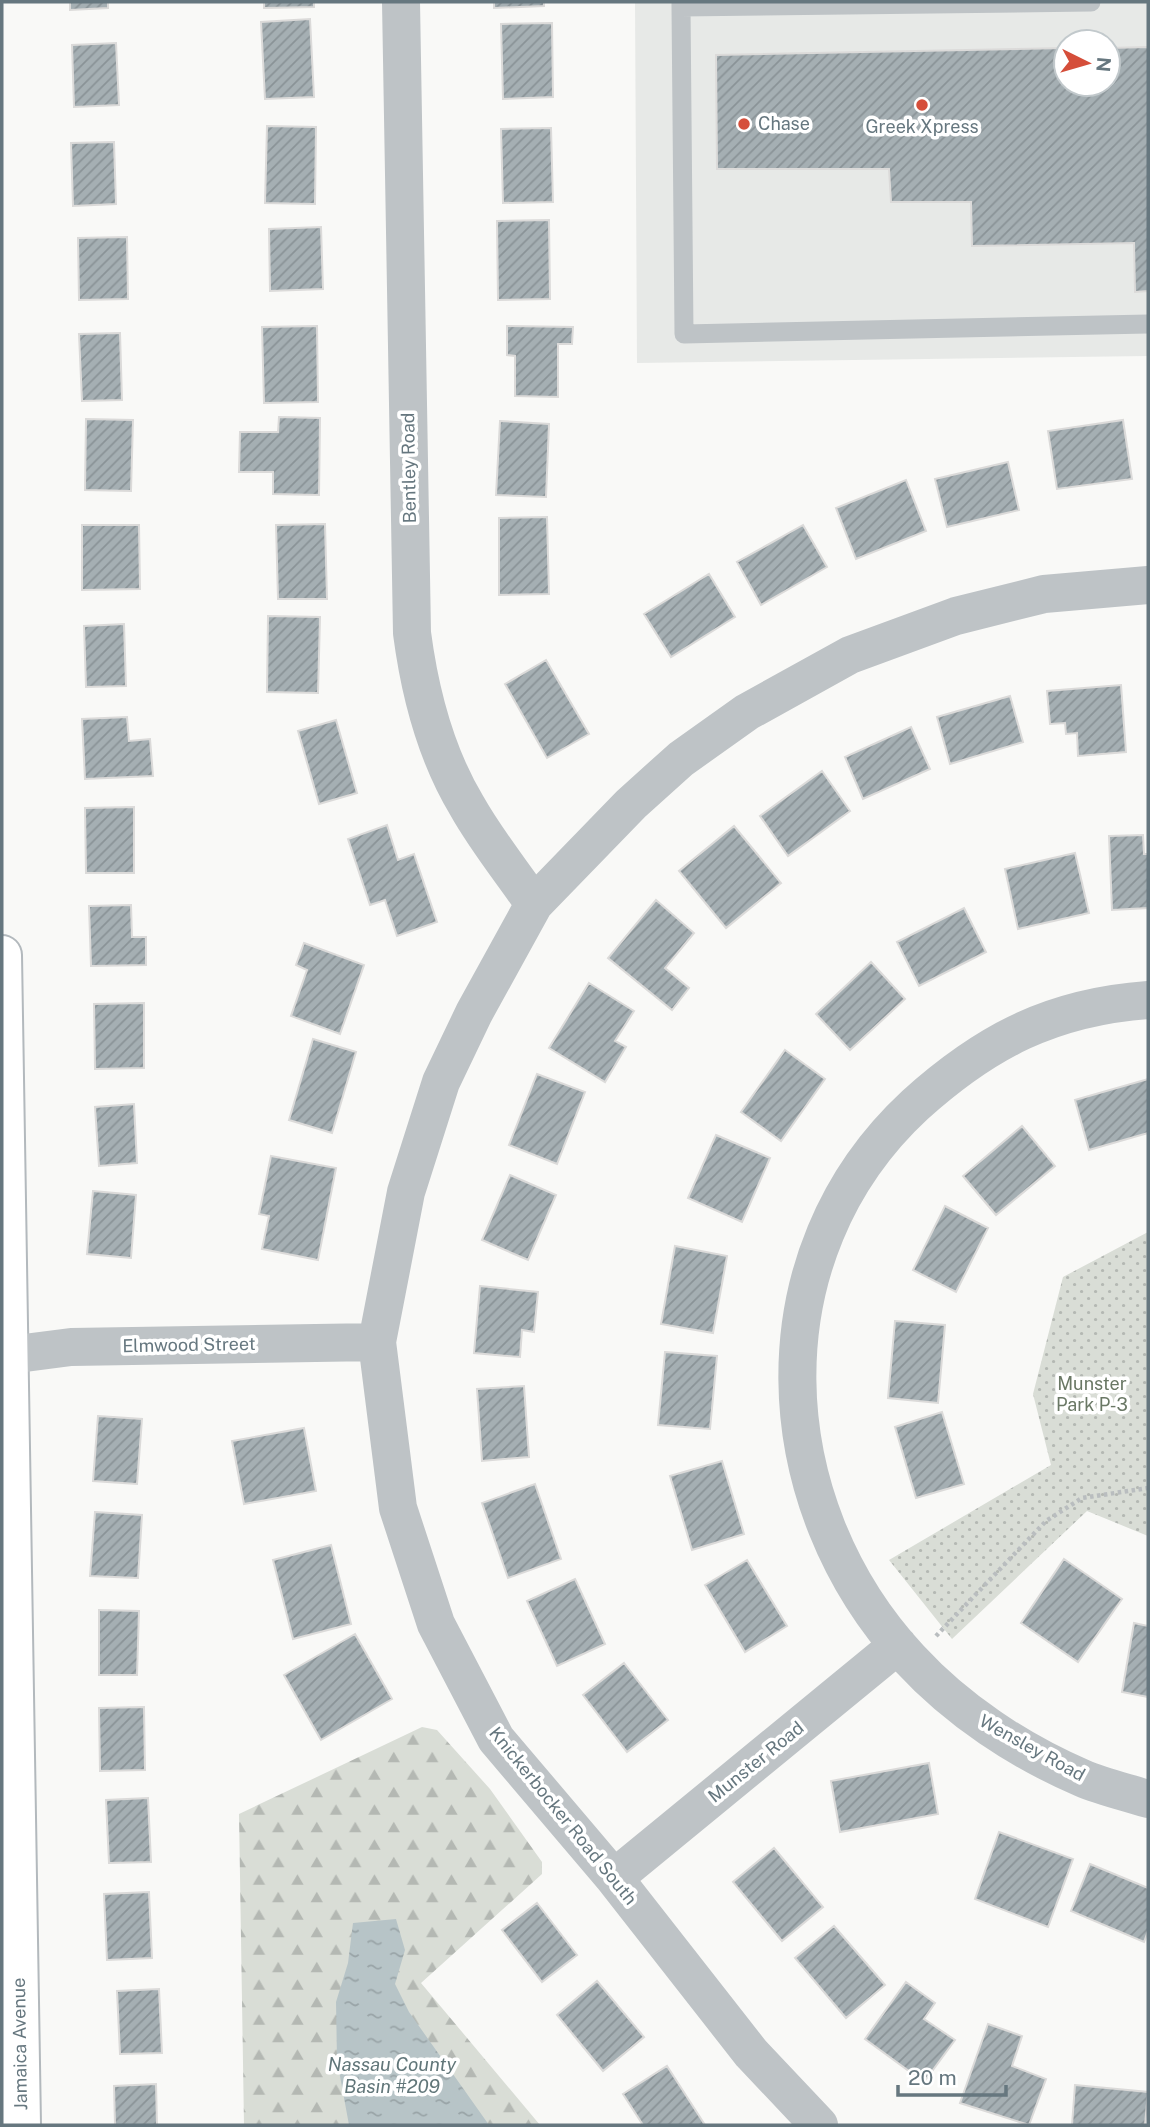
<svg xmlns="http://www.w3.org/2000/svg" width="1150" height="2127" font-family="'Public Sans',sans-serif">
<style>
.built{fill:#e7e9e7;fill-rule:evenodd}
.grass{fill:url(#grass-dots)}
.forest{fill:url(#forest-firs)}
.water{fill:url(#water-ripples)}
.building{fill:url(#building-hatch);stroke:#dbdad9;stroke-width:2}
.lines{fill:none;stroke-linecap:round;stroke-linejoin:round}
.secondary-casing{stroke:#b3b9bd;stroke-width:42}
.path{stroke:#b9bdbf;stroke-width:4.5;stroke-dasharray:3.5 3.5;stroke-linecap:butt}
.lane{stroke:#bec3c6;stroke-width:19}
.street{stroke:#bec3c6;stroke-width:38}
.secondary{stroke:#fff;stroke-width:38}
.poi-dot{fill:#d54e3a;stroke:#fff;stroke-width:2.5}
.labels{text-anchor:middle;stroke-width:7;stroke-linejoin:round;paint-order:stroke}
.poi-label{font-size:18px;fill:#66777f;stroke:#fff;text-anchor:start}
.street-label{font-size:18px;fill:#66777f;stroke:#fff}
.park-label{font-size:18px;fill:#6a7865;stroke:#fff}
.water-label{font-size:19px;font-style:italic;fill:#617679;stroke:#fff}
</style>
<defs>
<pattern id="grass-dots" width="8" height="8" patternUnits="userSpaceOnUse" patternTransform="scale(1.75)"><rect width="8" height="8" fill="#d9ddd6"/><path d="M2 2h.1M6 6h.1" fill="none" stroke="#b4b8b3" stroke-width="1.8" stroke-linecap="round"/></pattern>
<pattern id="forest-firs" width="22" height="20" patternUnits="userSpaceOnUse" patternTransform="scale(1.75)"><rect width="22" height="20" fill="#d9ddd6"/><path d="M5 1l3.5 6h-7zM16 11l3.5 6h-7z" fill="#b4b8b3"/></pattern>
<pattern id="water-ripples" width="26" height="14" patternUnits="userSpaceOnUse" patternTransform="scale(1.75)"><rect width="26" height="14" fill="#b7c4c7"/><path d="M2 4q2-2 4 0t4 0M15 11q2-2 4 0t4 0" fill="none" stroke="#99a4a7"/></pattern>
<pattern id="building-hatch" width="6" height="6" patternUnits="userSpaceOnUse" patternTransform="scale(1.75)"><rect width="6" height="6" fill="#a5afb3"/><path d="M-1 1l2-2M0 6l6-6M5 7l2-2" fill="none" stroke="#8a9397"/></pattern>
</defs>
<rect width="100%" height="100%" fill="#f9f9f7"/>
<path class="built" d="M 635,2 L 1148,2 L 1148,356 L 637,363 ZM 1066,42 L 1108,42 L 1108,84 L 1066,84 Z"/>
<path class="grass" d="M 1148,1232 L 1148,1536 L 1087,1511 L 952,1639 L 889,1560 L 1051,1465 L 1033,1394 L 1063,1277 Z"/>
<path class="forest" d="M 422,1727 L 437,1730 L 490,1789 L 542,1862 L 542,1874 L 421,1983 L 540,2125 L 244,2125 L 239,1814 Z"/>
<path class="water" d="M 396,1919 L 405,1950 L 395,1984 L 409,2012 L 489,2125 L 349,2125 L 337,2060 L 336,2002 L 348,1963 L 353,1923 Z"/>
<path class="building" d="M 70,2 L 108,2 L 108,8 L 70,10 Z
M 264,2 L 314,2 L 314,7 L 264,8 Z
M 494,2 L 544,2 L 544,6 L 494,8 Z
M 310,19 L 314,97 L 265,99 L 261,22 Z
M 552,23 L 553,97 L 503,99 L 501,24 Z
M 116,43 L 119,105 L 74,107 L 72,45 Z
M 1148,47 L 1148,291 L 1135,292 L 1134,243 L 972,246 L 971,202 L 891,202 L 889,169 L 717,169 L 716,55 L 1066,48 L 1066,84 L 1108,84 L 1108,48 Z
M 267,126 L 316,127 L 315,204 L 265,203 Z
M 551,128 L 553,202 L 503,203 L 501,129 Z
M 114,142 L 116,204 L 73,206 L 71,143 Z
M 549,220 L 550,299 L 498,300 L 497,221 Z
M 321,227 L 323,289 L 270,291 L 269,229 Z
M 127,237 L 128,299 L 79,300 L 78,238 Z
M 317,326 L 318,402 L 264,403 L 262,327 Z
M 507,326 L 573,327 L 572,344 L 558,344 L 558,397 L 515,396 L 515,356 L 507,355 Z
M 120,333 L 122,400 L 82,401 L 79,334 Z
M 279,417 L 320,418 L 319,495 L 273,494 L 273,472 L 239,472 L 240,432 L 278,432 Z
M 86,419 L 133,420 L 131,491 L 85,490 Z
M 1123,420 L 1132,479 L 1057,489 L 1048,431 Z
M 500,421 L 549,424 L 546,497 L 496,495 Z
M 1008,462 L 1019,510 L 947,527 L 935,479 Z
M 906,480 L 926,531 L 856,559 L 836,508 Z
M 547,517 L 549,594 L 499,595 L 499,518 Z
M 325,524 L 327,599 L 278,599 L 276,525 Z
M 82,525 L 139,525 L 140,589 L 82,590 Z
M 803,525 L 827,567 L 761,605 L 737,562 Z
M 709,574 L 735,617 L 671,657 L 644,614 Z
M 268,616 L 320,617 L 318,693 L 267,692 Z
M 124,624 L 126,686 L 86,687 L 84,626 Z
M 546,660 L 589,734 L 547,758 L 505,684 Z
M 1121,685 L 1126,752 L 1078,756 L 1077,733 L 1066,734 L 1065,723 L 1050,724 L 1047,691 Z
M 1010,696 L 1023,742 L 950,764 L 937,717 Z
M 127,717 L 129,741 L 150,739 L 153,776 L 85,779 L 82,719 Z
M 336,720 L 357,793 L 319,804 L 298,731 Z
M 911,727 L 930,769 L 863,799 L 845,757 Z
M 822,771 L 850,811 L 788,856 L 760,816 Z
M 134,807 L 134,873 L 86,873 L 85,808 Z
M 387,825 L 398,860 L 414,854 L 437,922 L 397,936 L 385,900 L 370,905 L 348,839 Z
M 734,826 L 781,883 L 726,928 L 679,871 Z
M 1143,835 L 1144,854 L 1148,854 L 1148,908 L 1112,910 L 1109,836 Z
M 1075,853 L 1089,913 L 1018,929 L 1005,869 Z
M 656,900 L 694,933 L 665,968 L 689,988 L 672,1010 L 608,958 Z
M 131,905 L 132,937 L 146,937 L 146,965 L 91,966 L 89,906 Z
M 964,908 L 986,952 L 919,986 L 897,942 Z
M 304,943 L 364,965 L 340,1034 L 291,1016 L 307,970 L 296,965 Z
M 871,962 L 905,999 L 850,1050 L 816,1014 Z
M 589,983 L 634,1011 L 615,1041 L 626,1047 L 605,1082 L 549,1048 Z
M 144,1003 L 144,1068 L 95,1069 L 94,1004 Z
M 313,1039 L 356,1052 L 332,1133 L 289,1120 Z
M 785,1050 L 825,1079 L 781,1141 L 741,1112 Z
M 537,1074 L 585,1092 L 557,1164 L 509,1145 Z
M 1148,1079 L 1148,1133 L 1089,1150 L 1075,1100 Z
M 134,1104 L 137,1163 L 99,1166 L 95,1107 Z
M 1022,1126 L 1055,1166 L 996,1215 L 963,1176 Z
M 716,1135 L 770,1158 L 742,1222 L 688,1198 Z
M 271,1156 L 336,1168 L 318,1260 L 262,1249 L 269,1216 L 259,1214 Z
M 510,1175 L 556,1195 L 528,1260 L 482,1240 Z
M 93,1191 L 136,1195 L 131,1258 L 87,1254 Z
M 945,1206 L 988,1228 L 956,1292 L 913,1270 Z
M 675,1246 L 727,1256 L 713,1333 L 661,1324 Z
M 480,1286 L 538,1292 L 534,1332 L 522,1330 L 520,1357 L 474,1353 Z
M 895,1321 L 945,1325 L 938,1403 L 888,1398 Z
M 665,1352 L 717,1356 L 710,1429 L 658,1425 Z
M 524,1386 L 529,1457 L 482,1461 L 477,1389 Z
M 942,1412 L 964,1484 L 916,1498 L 895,1427 Z
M 98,1416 L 142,1419 L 137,1484 L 93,1481 Z
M 304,1428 L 316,1491 L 244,1504 L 232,1441 Z
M 722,1461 L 744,1534 L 692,1550 L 670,1476 Z
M 535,1484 L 561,1559 L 508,1578 L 482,1503 Z
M 95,1512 L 142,1515 L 138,1578 L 90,1576 Z
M 331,1545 L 351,1624 L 293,1639 L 273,1560 Z
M 1064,1559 L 1122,1599 L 1078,1662 L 1021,1623 Z
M 747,1560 L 787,1626 L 745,1652 L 705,1585 Z
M 575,1579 L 605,1644 L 557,1666 L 527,1601 Z
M 99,1610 L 139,1611 L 137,1675 L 99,1675 Z
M 1134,1623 L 1148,1626 L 1148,1697 L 1122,1692 Z
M 355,1634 L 392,1699 L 321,1740 L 284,1675 Z
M 624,1663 L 668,1720 L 627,1752 L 583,1695 Z
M 144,1707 L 145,1770 L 100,1771 L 99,1708 Z
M 929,1763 L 938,1814 L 840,1832 L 831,1781 Z
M 148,1798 L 151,1862 L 109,1863 L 106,1800 Z
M 999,1832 L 1073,1859 L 1048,1927 L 975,1899 Z
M 774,1848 L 823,1907 L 782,1941 L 733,1882 Z
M 1090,1864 L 1148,1888 L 1148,1931 L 1144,1942 L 1071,1911 Z
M 149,1892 L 152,1958 L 107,1960 L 104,1894 Z
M 537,1903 L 577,1955 L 542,1982 L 502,1930 Z
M 834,1926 L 885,1985 L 846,2018 L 795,1958 Z
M 597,1981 L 644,2037 L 603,2071 L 557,2015 Z
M 906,1982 L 935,2003 L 924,2019 L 955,2040 L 924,2082 L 865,2039 Z
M 159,1989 L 162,2053 L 120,2054 L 117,1991 Z
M 988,2024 L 1022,2036 L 1012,2066 L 1046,2079 L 1029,2125 L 960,2103 Z
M 667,2066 L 705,2125 L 643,2125 L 623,2094 Z
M 156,2084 L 157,2125 L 115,2125 L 114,2086 Z
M 1075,2085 L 1148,2092 L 1145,2125 L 1072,2125 Z"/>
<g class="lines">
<defs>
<path id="secondary" d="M 2,955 L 21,2125"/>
</defs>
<use href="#secondary" class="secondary-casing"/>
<path class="path" d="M 936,1636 L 1046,1521 L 1082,1498 L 1148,1488"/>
<path class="lane" d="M 681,2 L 681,7 L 1091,2
M 681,7 L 684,334 L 1148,324"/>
<path class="street" d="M 401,2 L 412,633 C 420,694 435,753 467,806 C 486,840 512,872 534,904
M 1148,1000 C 1052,1007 986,1041 915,1105 C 753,1255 765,1503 910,1659 C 957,1710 1019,1751 1082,1778 C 1103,1787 1126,1792 1148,1799
M 2,1356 L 71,1347 L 377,1342
M 614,1878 L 898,1645
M 819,2125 L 751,2053 L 614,1878 L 496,1739 L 436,1624 L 398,1508 L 377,1342 L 406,1192 L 441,1082 L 474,1013 L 534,904 L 631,804 L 681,759 L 747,712 L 850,655 L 956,616 L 1044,594 L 1148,585"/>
<use href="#secondary" class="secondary"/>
</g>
<g class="poi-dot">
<circle cx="922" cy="105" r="7"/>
<circle cx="744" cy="124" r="7"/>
</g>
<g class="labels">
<g class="poi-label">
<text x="758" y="130">Chase</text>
<text x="922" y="133" text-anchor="middle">Greek Xpress</text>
</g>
<g class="street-label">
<text transform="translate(409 468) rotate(-91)" y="6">Bentley Road</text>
<text transform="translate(189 1345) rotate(-1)" y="6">Elmwood Street</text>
<text transform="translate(1032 1748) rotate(29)" y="6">Wensley Road</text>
<text transform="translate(756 1762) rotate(-39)" y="6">Munster Road</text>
<text transform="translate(563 1816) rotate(51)" y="6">Knickerbocker Road South</text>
<text transform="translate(20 2044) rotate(-91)" y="6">Jamaica Avenue</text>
</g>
<g class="park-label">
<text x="1092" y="1390">Munster<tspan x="1092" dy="21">Park P-3</tspan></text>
</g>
<g class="water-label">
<text x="392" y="2071">Nassau County<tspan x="392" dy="22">Basin #209</tspan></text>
</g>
</g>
<rect width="1150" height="2127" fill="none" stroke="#66777f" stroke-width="7"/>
<g transform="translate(1087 63) rotate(95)"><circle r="33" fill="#ffffff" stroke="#c2c9cc" stroke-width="2"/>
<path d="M0-5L12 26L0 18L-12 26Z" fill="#d54e3a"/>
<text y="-10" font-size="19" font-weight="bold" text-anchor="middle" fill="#66777f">N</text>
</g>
<path d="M898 2085v10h108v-10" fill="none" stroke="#66777f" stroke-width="3.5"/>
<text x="908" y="2085" font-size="21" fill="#66777f" stroke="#ffffff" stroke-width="5" paint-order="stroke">20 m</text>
</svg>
